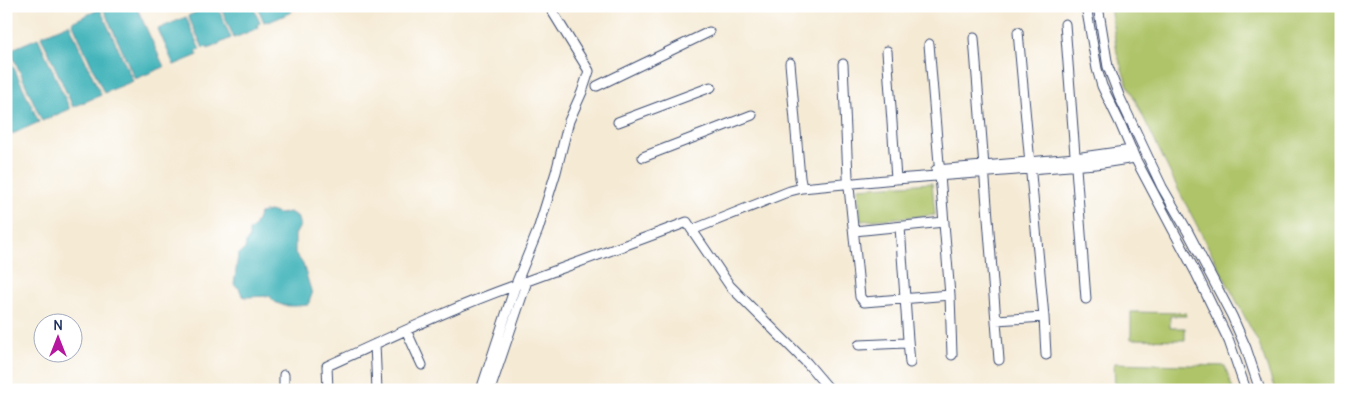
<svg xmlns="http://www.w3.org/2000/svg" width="1347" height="396" font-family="Delius,sans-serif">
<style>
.green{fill:#afc469;stroke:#657a64}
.water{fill:#45b5bb;stroke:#30728c}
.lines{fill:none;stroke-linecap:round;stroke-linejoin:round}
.minor-casing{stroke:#3c4b70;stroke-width:11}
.minor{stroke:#fff;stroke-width:9}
</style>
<rect width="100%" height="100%" fill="#fff"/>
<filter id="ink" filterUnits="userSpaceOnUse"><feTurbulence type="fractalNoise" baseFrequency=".02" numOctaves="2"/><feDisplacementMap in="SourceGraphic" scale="10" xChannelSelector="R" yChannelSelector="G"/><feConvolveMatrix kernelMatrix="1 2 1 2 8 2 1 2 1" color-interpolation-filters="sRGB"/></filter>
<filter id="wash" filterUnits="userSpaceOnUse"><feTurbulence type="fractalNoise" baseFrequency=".0096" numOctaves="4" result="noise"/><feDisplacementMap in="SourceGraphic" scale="20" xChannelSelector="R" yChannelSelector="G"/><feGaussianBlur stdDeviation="1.12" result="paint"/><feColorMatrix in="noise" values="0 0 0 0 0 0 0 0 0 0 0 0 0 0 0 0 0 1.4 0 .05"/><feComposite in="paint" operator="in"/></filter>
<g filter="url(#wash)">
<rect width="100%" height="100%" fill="#f5ead4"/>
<path class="green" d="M 1110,6 L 1341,6 L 1341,390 L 1275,390 L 1259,344 L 1179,191 L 1126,81 L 1117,53 Z
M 932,183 L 935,215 L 861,221 L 858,188 Z
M 1131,312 L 1186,313 L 1186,316 L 1170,316 L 1170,328 L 1185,328 L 1185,340 L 1131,339 Z
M 1114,363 L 1225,366 L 1233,390 L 1115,390 Z"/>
<path class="water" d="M 108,6 L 136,6 L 164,67 L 135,79 L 103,8 Z
M 209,6 L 217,6 L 231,38 L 208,49 L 207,47 L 203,48 L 188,16 Z
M 220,6 L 253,6 L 260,23 L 257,25 L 258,28 L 234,38 Z
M 257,6 L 290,6 L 292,12 L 269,22 L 268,21 L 264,22 Z
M 100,9 L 133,81 L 104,93 L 72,22 Z
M 186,17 L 200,50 L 196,52 L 198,55 L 174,65 L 158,29 Z
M 69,24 L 101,95 L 73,107 L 41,36 Z
M 38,38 L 70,109 L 42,121 L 10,50 Z
M 6,51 L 39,122 L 10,135 L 6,126 Z
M 270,211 L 279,214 L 289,212 L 297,216 L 300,226 L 295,235 L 295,253 L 303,264 L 312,294 L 308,305 C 295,306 277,309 270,296 L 245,297 L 242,295 L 239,288 L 234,285 L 238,255 L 245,249 L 246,242 L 249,239 L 249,231 L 254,227 L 260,213 Z"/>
</g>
<g filter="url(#ink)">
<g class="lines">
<defs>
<path id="minor" d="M 1086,6 L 1097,69 L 1102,86 L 1120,123 L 1135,158 L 1197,275 L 1229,341 L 1246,390
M 1098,6 L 1108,67 L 1120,98 L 1162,187 L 1188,232 L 1232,316 L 1246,348 L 1260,390
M 1065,24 L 1086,299
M 1018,32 L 1044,317 L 1046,355
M 974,38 L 999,360
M 929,44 L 950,295 L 952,355
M 887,51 L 896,179
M 790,63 L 800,178 L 802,188
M 843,64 L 848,177 L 860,297 L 864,302 L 950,295
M 597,86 L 709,32
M 618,122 L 711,87
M 643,157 L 752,115
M 936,170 L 1075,158 L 1132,150
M 692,230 L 730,286 L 807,363 L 830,390
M 854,231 L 944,222
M 996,320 L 1044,317
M 406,330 L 422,365
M 908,340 L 910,363
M 375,344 L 377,390
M 859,345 L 906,343 L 908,340 L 900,227
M 284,375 L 284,390
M 328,390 L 327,366 C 389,338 451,308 516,285 C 573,264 630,244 687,222 L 692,230 L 790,191 L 802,188 L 896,179 L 1096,164 L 1135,158
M 481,390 L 516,284 L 538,230 L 556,172 L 569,121 L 582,92 L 589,71 L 549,6
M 490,390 L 527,281"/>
</defs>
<use href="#minor" class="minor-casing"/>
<use href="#minor" class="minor"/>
</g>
</g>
<rect width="1347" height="396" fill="none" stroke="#fff" stroke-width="25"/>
<g transform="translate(58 338)"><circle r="24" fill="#ffffff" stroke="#a4acbf"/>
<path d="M0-4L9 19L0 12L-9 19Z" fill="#b5179e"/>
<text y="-8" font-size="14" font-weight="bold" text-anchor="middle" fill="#1b2f5e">N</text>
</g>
</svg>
